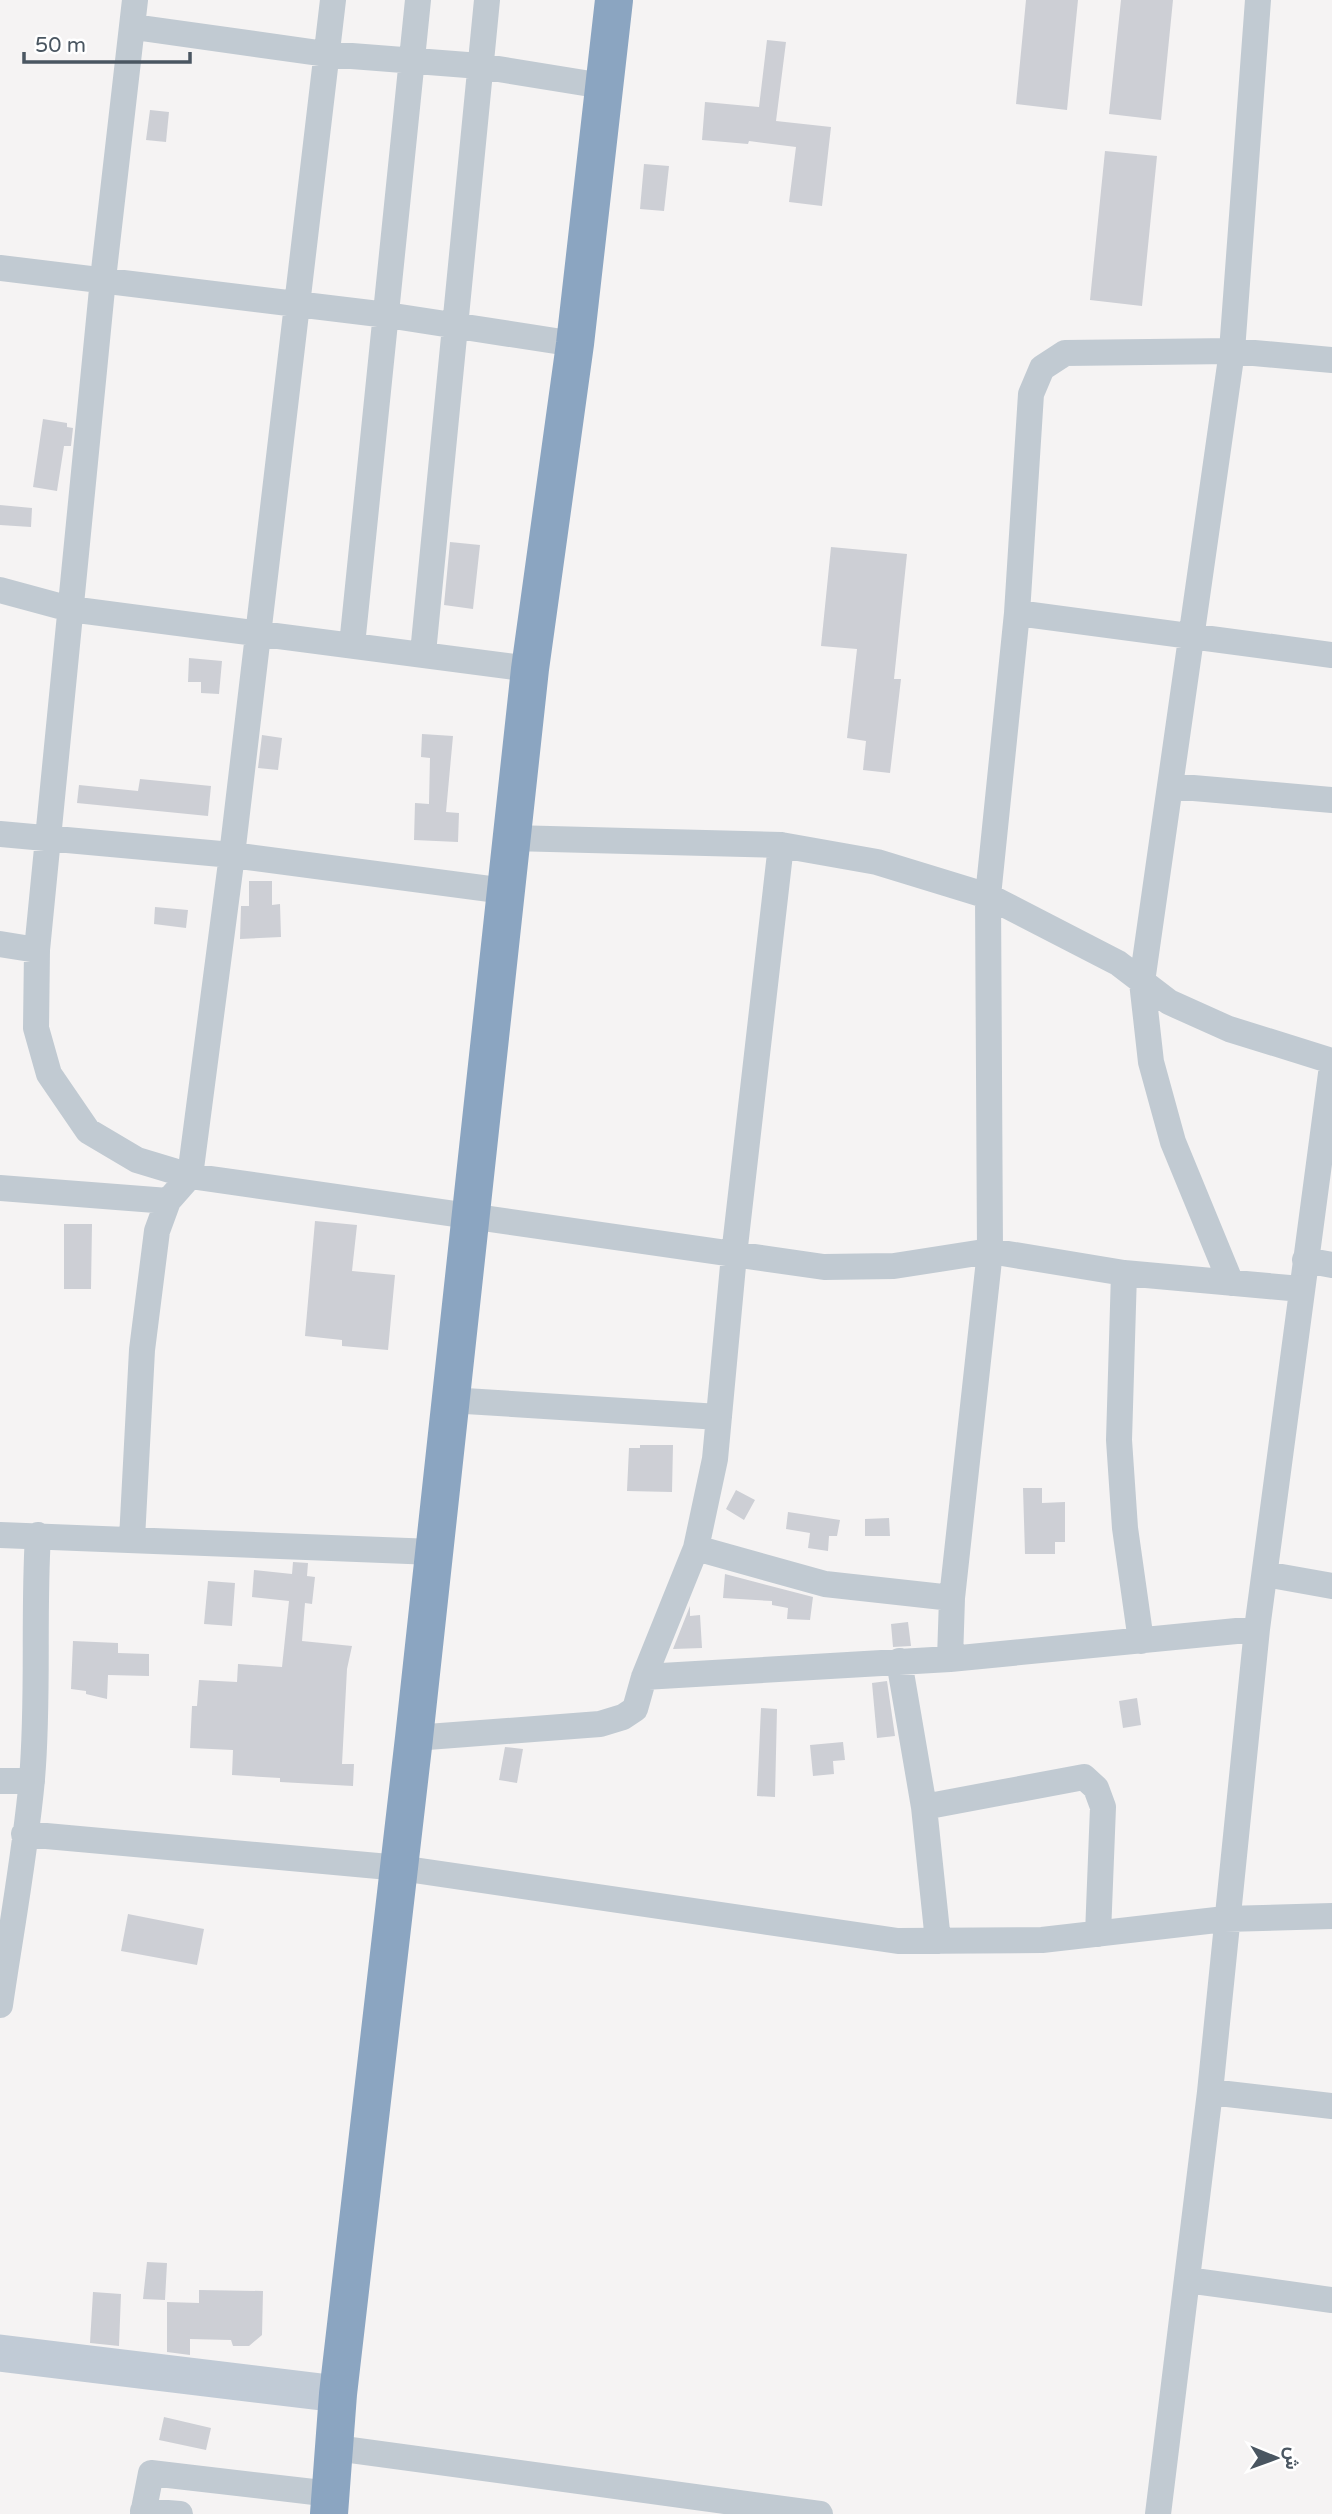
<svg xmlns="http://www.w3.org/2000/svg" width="1332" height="2514" font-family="'Varela Round',Vazirmatn,sans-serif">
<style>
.building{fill:#cdcfd5}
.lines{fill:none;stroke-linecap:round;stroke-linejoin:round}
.street{stroke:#c1cad2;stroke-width:26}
.secondary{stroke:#c1cbd6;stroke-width:37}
.highway{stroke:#8ba5c1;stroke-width:38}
</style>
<rect width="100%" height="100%" fill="#f5f3f3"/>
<path class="building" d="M 1026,0 L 1078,0 L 1067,110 L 1016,104 Z
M 1121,0 L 1173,0 L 1161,120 L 1109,114 Z
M 767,40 L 786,42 L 776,121 L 831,127 L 822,206 L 789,202 L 796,147 L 749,141 L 748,144 L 702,140 L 705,102 L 759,107 Z
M 150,110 L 169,112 L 166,142 L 146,140 Z
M 1105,151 L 1157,156 L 1142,306 L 1090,300 Z
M 644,164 L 669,166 L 664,211 L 640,209 Z
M 43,419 L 67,423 L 67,427 L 73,428 L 71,446 L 64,446 L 57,491 L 33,487 Z
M 0,505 L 32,508 L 31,527 L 0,525 Z
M 450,542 L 480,545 L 473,609 L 444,605 Z
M 831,547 L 907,554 L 894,679 L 901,679 L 890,773 L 863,770 L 866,741 L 847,738 L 857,649 L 821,646 Z
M 189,658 L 222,661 L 219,694 L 201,693 L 201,682 L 188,682 Z
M 422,734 L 453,736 L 446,812 L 459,813 L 458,842 L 414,840 L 415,803 L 429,804 L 430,758 L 421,757 Z
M 262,735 L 282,738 L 278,770 L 258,768 Z
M 140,779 L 211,786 L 208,816 L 77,803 L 79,785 L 138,791 Z
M 249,881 L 272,881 L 272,905 L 280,904 L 281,937 L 240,939 L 241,906 L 249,906 Z
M 155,907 L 188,910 L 186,928 L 154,924 Z
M 315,1221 L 357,1225 L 352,1271 L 395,1275 L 388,1350 L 342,1346 L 342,1340 L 305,1336 Z
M 64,1224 L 92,1224 L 91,1289 L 64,1289 Z
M 640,1445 L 673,1445 L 672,1492 L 627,1491 L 629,1448 L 640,1448 Z
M 1023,1488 L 1042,1488 L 1042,1503 L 1065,1502 L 1065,1542 L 1055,1542 L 1055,1554 L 1025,1554 Z
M 736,1490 L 755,1500 L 744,1520 L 726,1509 Z
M 788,1512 L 840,1520 L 837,1536 L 829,1536 L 828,1551 L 808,1548 L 810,1533 L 786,1529 Z
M 889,1518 L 890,1536 L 865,1536 L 865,1519 Z
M 293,1562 L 308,1563 L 307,1576 L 315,1577 L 312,1604 L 305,1603 L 302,1641 L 352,1646 L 347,1669 L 342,1764 L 354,1764 L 353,1786 L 280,1782 L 280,1778 L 232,1775 L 233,1750 L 190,1748 L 192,1706 L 197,1706 L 199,1680 L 237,1682 L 238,1664 L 282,1667 L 289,1601 L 252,1597 L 254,1570 L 292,1574 Z
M 725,1574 L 813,1597 L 810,1620 L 787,1619 L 788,1608 L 772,1605 L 772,1601 L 723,1598 Z
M 208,1581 L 235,1583 L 232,1626 L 204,1624 Z
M 690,1606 L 690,1616 L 700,1615 L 702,1648 L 673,1649 Z
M 908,1622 L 911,1646 L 893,1647 L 891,1624 Z
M 73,1641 L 118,1643 L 118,1653 L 149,1654 L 149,1676 L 108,1675 L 107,1699 L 86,1694 L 86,1691 L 71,1689 Z
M 887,1681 L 895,1736 L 877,1738 L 872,1683 Z
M 1137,1698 L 1141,1725 L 1123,1728 L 1119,1701 Z
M 761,1708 L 777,1709 L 775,1797 L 757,1796 Z
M 843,1742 L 845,1760 L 833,1761 L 834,1774 L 813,1776 L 810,1745 Z
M 505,1747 L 523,1749 L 517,1783 L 499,1780 Z
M 128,1914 L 204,1929 L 197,1965 L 121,1951 Z
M 147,2262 L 167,2263 L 165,2300 L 143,2299 Z
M 199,2290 L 263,2291 L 262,2335 L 249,2346 L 233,2346 L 231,2340 L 190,2339 L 190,2355 L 167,2352 L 167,2302 L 199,2303 Z
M 93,2292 L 121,2294 L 119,2346 L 90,2343 Z
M 164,2417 L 211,2428 L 206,2450 L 159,2440 Z"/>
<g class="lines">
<path class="street" d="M 135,0 L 103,279 L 37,950 L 36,1028 L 49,1074 L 88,1131 L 137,1160 L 190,1176 L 824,1267 L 894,1266 L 990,1251 L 1124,1273 L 1301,1289
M 134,27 L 326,54 L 480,66 L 603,86
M 0,268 L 387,315 L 575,344
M 0,590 L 70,609 L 530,669
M 1017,613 L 1332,655
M 352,645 L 418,0
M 423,653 L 487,0
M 1170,786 L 1332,800
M 0,834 L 232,855 L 505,891
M 511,838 L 781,845 L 877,862 L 988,896 L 1118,963 L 1169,1002 L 1229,1029 L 1332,1061
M 0,944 L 37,950
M 0,1188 L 168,1201
M 1305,1260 L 1332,1265
M 1124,1273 L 1119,1440 L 1125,1528 L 1141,1641
M 1231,1283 L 1173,1142 L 1151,1062 L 1142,982 L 1232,351 L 1258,0
M 449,1400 L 719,1417
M 0,1535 L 434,1552
M 132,1539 L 142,1350 L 157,1231 L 168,1201 L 190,1176 L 232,855 L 333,0
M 696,1548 L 825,1584 L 952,1598
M 1265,1574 L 1332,1586
M 950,1659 L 952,1598 L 990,1251 L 988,896 L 1017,613 L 1031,394 L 1042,368 L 1065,353 L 1232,351 L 1332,360
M 899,1661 L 924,1807 L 938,1941
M 644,1677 L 950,1659 L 1257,1629
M 414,1738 L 600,1724 L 623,1717 L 635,1709 L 644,1677 L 696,1548 L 715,1459 L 734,1255 L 781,845
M 0,1781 L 32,1781
M 924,1807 L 1084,1777 L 1096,1788 L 1103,1807 L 1098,1934
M 24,1834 L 400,1868 L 898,1941 L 1042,1940 L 1225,1919 L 1332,1916
M 0,2005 C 11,1930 25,1855 32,1779 C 39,1698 33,1617 38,1535
M 1210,2092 L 1332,2106
M 1187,2280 L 1332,2300
M 336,2448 L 820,2514
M 143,2511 L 180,2514
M 143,2514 L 151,2473 L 331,2494
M 1158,2514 L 1210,2092 L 1257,1629 L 1332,1066"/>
<path class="secondary" d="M 0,2353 L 338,2394"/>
<path class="highway" d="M 329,2514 L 338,2394 L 414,1738 L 530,669 L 575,344 L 614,0"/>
</g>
<g transform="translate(1276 2458) rotate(91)" stroke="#ffffff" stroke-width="5" paint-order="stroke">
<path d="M0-5L12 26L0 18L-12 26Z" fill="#4a5661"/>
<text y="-10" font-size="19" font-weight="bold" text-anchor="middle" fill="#4a5661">ش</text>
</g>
<path d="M24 52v10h166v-10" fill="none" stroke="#4a5661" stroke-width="3.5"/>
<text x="35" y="52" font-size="21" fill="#4a5661" stroke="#ffffff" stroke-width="5" paint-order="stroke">50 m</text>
</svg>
